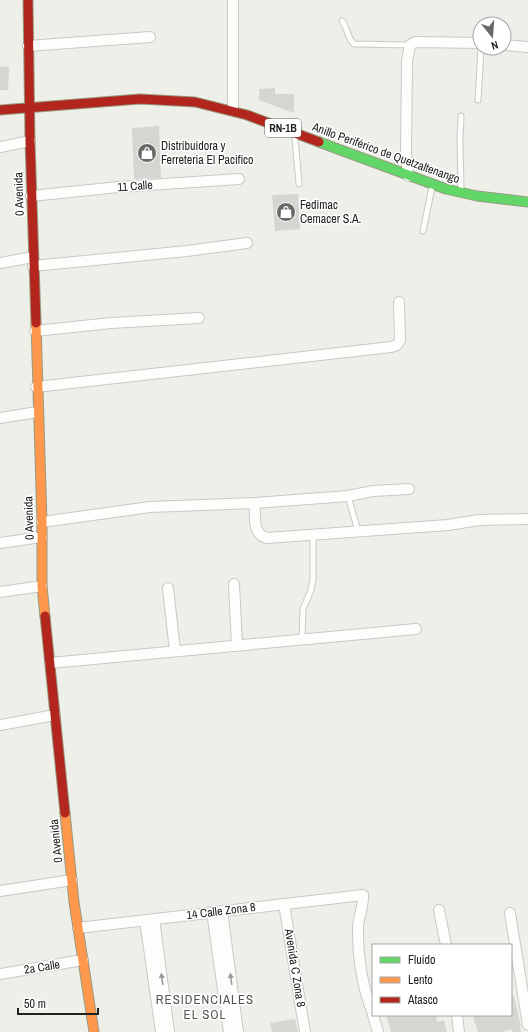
<svg xmlns="http://www.w3.org/2000/svg" width="528" height="1032" font-family="'Archivo Narrow',sans-serif">
<style>
.building{fill:#d6d5d1}
.lines{fill:none;stroke-linecap:round;stroke-linejoin:round}
.lane-casing{stroke:#c8c8c6;stroke-width:7}
.street-casing{stroke:#c8c8c6;stroke-width:12}
.fast-casing{stroke:#959b80;stroke-width:11}
.slow-casing{stroke:#959b80;stroke-width:11}
.jam-casing{stroke:#959b80;stroke-width:11}
.lane{stroke:#fdfdfc;stroke-width:5}
.street{stroke:#fdfdfc;stroke-width:10}
.fast{stroke:#63d668;stroke-width:9}
.slow{stroke:#ff974d;stroke-width:9}
.jam{stroke:#b3261e;stroke-width:9}
.oneway{fill:#9a9a99}
.labels{text-anchor:middle;stroke-width:3;stroke-linejoin:round;paint-order:stroke}
.shield{fill:#fff;stroke:#646464;stroke-width:1}
.shield-label{font-size:11px;font-weight:bold;fill:#212121}
.poi-label{font-size:12px;fill:#212121;stroke:#fff;text-anchor:start}
.street-label{font-size:12px;fill:#212121;stroke:#fff}
.neighbourhood-label{font-size:13px;letter-spacing:1px;fill:#545454;stroke:#fff}
</style>
<rect width="100%" height="100%" fill="#efefea"/>
<path class="building" d="M 0,66 L 9,67 L 8,90 L 0,90 Z
M 275,88 L 275,94 L 294,94 L 294,113 L 259,100 L 259,89 Z
M 159,126 L 161,178 L 134,179 L 132,128 Z
M 298,194 L 300,229 L 275,231 L 272,195 Z
M 514,996 L 521,1027 L 520,1027 L 521,1032 L 512,1032 L 511,1029 L 503,1032 L 478,1032 L 473,1017 L 479,1015 L 511,1015 L 511,997 Z
M 386,1015 L 436,1015 L 437,1022 L 444,1020 L 447,1032 L 391,1032 Z
M 295,1019 L 298,1032 L 272,1032 L 270,1023 Z"/>
<g class="lines">
<defs>
<path id="lane" d="M 342,21 C 348,28 347,38 354,44 L 410,45
M 478,100 L 481,48
M 461,116 L 460,139 L 461,188
M 295,138 L 299,184
M 423,231 L 432,187
M 348,496 L 358,531
M 302,640 L 303,609 L 311,590 L 313,579 L 313,535"/>
<path id="street" d="M 504,45 L 528,47
M 28,46 L 150,37
M 233,111 L 233,0
M 0,147 L 30,141
M 408,176 L 406,152 L 407,61 L 410,45 L 415,42 L 480,43
M 31,196 L 119,187 L 239,179
M 0,263 L 33,257
M 33,266 L 187,251 L 247,243
M 35,331 L 111,323 L 199,318
M 36,387 L 391,347 L 397,345 L 400,340 L 399,302
M 0,418 L 37,412
M 255,503 C 255,515 252,535 267,538 L 448,525 L 479,520 L 528,519
M 42,522 L 150,507 L 255,503 L 348,496 L 373,491 L 409,489
M 0,543 L 42,537
M 234,584 L 237,646
M 168,588 L 175,651
M 0,592 L 42,586
M 50,663 L 416,629
M 0,725 L 55,715
M 0,891 L 72,880
M 284,904 L 305,1032
M 439,910 L 446,945
M 222,911 L 238,1032
M 212,912 L 229,1032
M 510,913 L 528,1025
M 154,919 L 169,1032
M 145,920 L 161,1032
M 78,928 L 363,895 C 364,907 357,919 358,931 C 358,959 363,989 373,1014
M 0,974 L 83,960
M 373,1015 L 378,1032
M 457,1015 L 459,1032"/>
<path id="fast" d="M 319,142 L 446,189 L 477,196 L 528,202"/>
<path id="slow" d="M 36,323 L 42,522 L 42,586 L 45,616
M 65,813 L 74,902 L 94,1032"/>
<path id="jam" d="M 28,0 L 30,141 L 36,323
M 0,110 L 140,99 L 195,102 L 247,115 L 319,142
M 45,616 L 65,813"/>
</defs>
<use href="#lane" class="lane-casing"/>
<use href="#street" class="street-casing"/>
<use href="#fast" class="fast-casing"/>
<use href="#slow" class="slow-casing"/>
<use href="#jam" class="jam-casing"/>
<use href="#lane" class="lane"/>
<use href="#street" class="street"/>
<use href="#fast" class="fast"/>
<use href="#slow" class="slow"/>
<use href="#jam" class="jam"/>
</g>
<defs><path id="oneway-solid" d="M-6-.8H1V-3.2L6.5 0L1 3.2V.8H-6Z"/></defs>
<g class="oneway">
<use href="#oneway-solid" transform="translate(162 979) rotate(-98)"/>
<use href="#oneway-solid" transform="translate(231 979) rotate(-98)"/>
</g>
<defs>
<symbol id="shop-disc" viewBox="-11 -11 22 22"><circle r="9.5" fill="#696967" stroke="#fff"/><path d="M-5-2.5h2.3a2.7 3.5 0 0 1 5.4 0H5L5.5 6h-11ZM-1.5-2.5h3a1.5 2.3 0 0 0-3 0Z" fill="#fff"/></symbol>
</defs>
<g fill-rule="evenodd">
<use href="#shop-disc" x="136" y="142" width="22" height="22"/>
<use href="#shop-disc" x="275" y="201" width="22" height="22"/>
</g>
<g class="labels">
<rect class="shield" x="265" y="119" width="36" height="18" rx="3"/>
<g class="shield-label">
<text x="283" y="132">RN-1B</text>
</g>
<g class="poi-label">
<text x="161" y="150">Distribuidora y<tspan x="161" dy="14">Ferreteria El Pacifico</tspan></text>
<text x="300" y="209">Fedimac<tspan x="300" dy="14">Cemacer S.A.</tspan></text>
</g>
<g class="street-label">
<text transform="translate(386 153) rotate(20)" y="4">Anillo Periférico de Quetzaltenango</text>
<text transform="translate(135 186) rotate(-4)" y="4">11 Calle</text>
<text transform="translate(19 194) rotate(-92)" y="4">0 Avenida</text>
<text transform="translate(29 518) rotate(-92)" y="4">0 Avenida</text>
<text transform="translate(56 841) rotate(-96)" y="4">0 Avenida</text>
<text transform="translate(221 911) rotate(-7)" y="4">14 Calle Zona 8</text>
<text transform="translate(42 967) rotate(-9)" y="4">2a Calle</text>
<text transform="translate(295 968) rotate(81)" y="4">Avenida C Zona 8</text>
</g>
<g class="neighbourhood-label">
<text x="205" y="1004">RESIDENCIALES<tspan x="205" dy="15">EL SOL</tspan></text>
</g>
</g>
<rect x="372" y="944" width="140" height="72" fill="#ffffff" stroke="#a6a6a6"/>
<rect x="380" y="957" width="20" height="6" fill="#63d668" stroke="#a6a6a6"/>
<text x="408" y="964" font-size="12" fill="#212121">Fluido</text>
<rect x="380" y="977" width="20" height="6" fill="#ff974d" stroke="#a6a6a6"/>
<text x="408" y="984" font-size="12" fill="#212121">Lento</text>
<rect x="380" y="997" width="20" height="6" fill="#b3261e" stroke="#a6a6a6"/>
<text x="408" y="1004" font-size="12" fill="#212121">Atasco</text>
<g transform="translate(492 36) rotate(163)"><circle r="19" fill="#ffffff" stroke="#a6a6a6"/>
<path d="M0-3L7 15L0 10L-7 15Z" fill="#696967"/>
<text y="-6" font-size="11" font-weight="bold" text-anchor="middle" fill="#212121">N</text>
</g>
<path d="M18 1008v6h80v-6" fill="none" stroke="#212121" stroke-width="2"/>
<text x="24" y="1008" font-size="12" fill="#212121" stroke="#ffffff" stroke-width="3" paint-order="stroke">50 m</text>
</svg>
